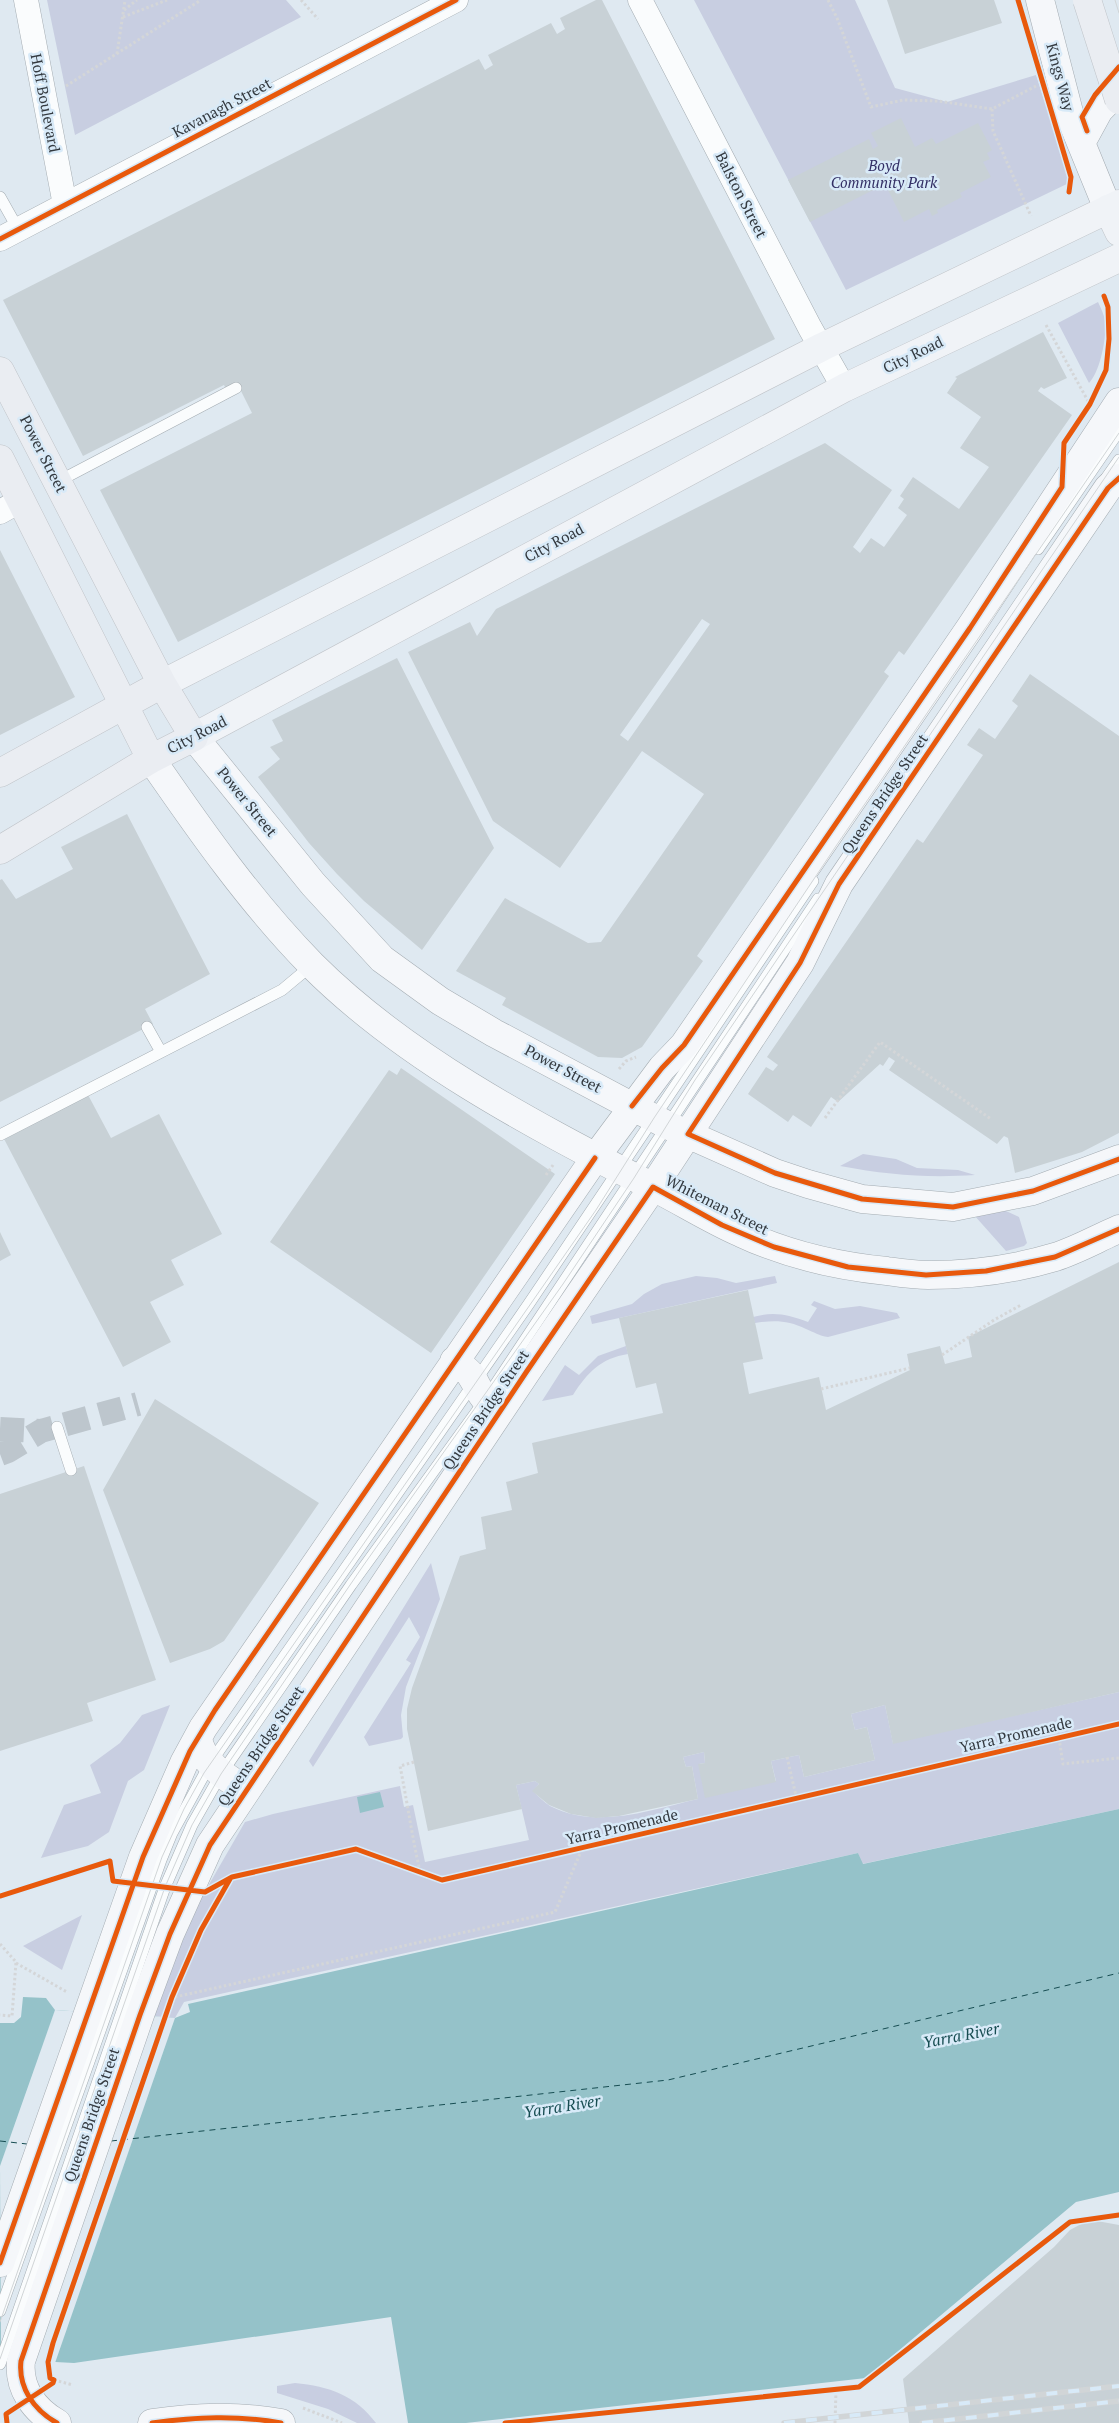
<svg xmlns="http://www.w3.org/2000/svg" width="1119" height="2423" font-family="'PT Serif',serif">
<style>
.green{fill:#c8cee1}
.water{fill:#95c2c9}
.pier{fill:#dfe9f1}
.lines{fill:none;stroke-linecap:round;stroke-linejoin:round}
.ferry{stroke:#174d52;stroke-width:1;stroke-dasharray:6 5;stroke-linecap:butt}
.building{fill:#c8d1d6;fill-rule:evenodd}
.street-tunnel{stroke:#bdc6cd;stroke-width:24;stroke-dasharray:24 12;stroke-linecap:butt}
.lane-casing{stroke:#a4acb2;stroke-width:12}
.street-casing{stroke:#a4acb2;stroke-width:25}
.secondary-casing{stroke:#a4acb2;stroke-width:29}
.primary-casing{stroke:#c0c4c9;stroke-width:29}
.highway-casing{stroke:#c0c4c9;stroke-width:29}
.path{stroke:#d4d6d8;stroke-width:3;stroke-dasharray:2.5 2.5;stroke-linecap:butt}
.lane{stroke:#fafcfd;stroke-width:11}
.street{stroke:#fafcfd;stroke-width:24}
.secondary{stroke:#f5f7fa;stroke-width:28}
.primary{stroke:#f0f3f7;stroke-width:28}
.highway{stroke:#eaedf2;stroke-width:28}
.tram{stroke:#d1d5d7;stroke-width:1}
.rail-casing{stroke:#d1d5d7;stroke-width:5.5}
.rail{stroke:#d8eaf8;stroke-width:4;stroke-dasharray:11;stroke-linecap:butt}
.highway-bridge-casing{stroke:#c0c4c9;stroke-width:29;stroke-linecap:butt}
.highway-bridge{stroke:#eaedf2;stroke-width:28}
.cycleway-casing{stroke:#d8eaf8;stroke-width:8}
.cycleway{stroke:#e8590c;stroke-width:5}
.labels{text-anchor:middle;stroke-width:5;stroke-linejoin:round;paint-order:stroke}
.street-label{font-size:15px;fill:#33393f;stroke:#d8eaf8}
.park-label{font-size:15px;font-style:italic;fill:#322e64;stroke:#d8eaf8}
.water-label{font-size:16px;font-style:italic;fill:#174d52;stroke:#d8eaf8}
</style>
<rect width="100%" height="100%" fill="#dfe9f1"/>
<path class="green" d="M 47,0 L 286,0 L 301,17 L 75,135 Z
M 694,0 L 855,0 L 895,88 L 947,102 L 1036,75 L 1071,182 L 846,290 Z
M 1098,302 C 1101,308 1104,315 1105,321 C 1107,337 1100,372 1089,383 L 1058,323 Z
M 863,1154 L 896,1159 L 917,1168 L 958,1170 L 975,1175 C 927,1178 888,1175 840,1166 Z
M 1006,1211 L 1019,1217 L 1027,1243 L 1024,1246 L 1006,1251 L 974,1215 Z
M 696,1276 L 717,1278 L 736,1283 L 775,1276 L 777,1283 L 592,1324 L 590,1316 L 632,1304 L 644,1294 L 662,1284 Z
M 814,1301 L 835,1309 L 860,1306 L 897,1313 L 900,1318 L 828,1337 C 819,1336 814,1332 806,1329 C 788,1320 774,1320 755,1323 L 753,1317 C 774,1311 789,1315 808,1322 L 817,1308 L 811,1305 Z
M 626,1346 L 628,1354 C 601,1358 587,1373 573,1395 L 542,1401 L 565,1365 L 579,1375 L 598,1356 Z
M 431,1563 L 440,1599 L 406,1687 L 401,1715 L 403,1737 L 401,1739 L 369,1746 L 364,1737 L 411,1663 L 406,1660 L 420,1637 L 409,1617 L 313,1767 L 309,1761 Z
M 1119,1692 L 1119,1809 L 862,1864 L 858,1853 L 184,2002 L 175,2018 L 154,2016 L 192,1914 L 245,1822 L 273,1814 L 400,1786 L 404,1807 L 413,1805 L 425,1862 L 529,1840 L 516,1785 L 535,1781 L 539,1784 L 533,1791 C 538,1796 544,1802 550,1806 C 597,1830 650,1810 698,1799 L 692,1766 L 686,1767 L 683,1757 L 704,1752 L 705,1763 L 699,1764 L 776,1781 L 771,1761 L 799,1755 L 804,1777 L 875,1760 L 867,1727 L 855,1730 L 851,1714 L 885,1705 L 893,1743 Z
M 170,1705 L 144,1770 L 128,1781 L 109,1832 L 88,1846 L 41,1858 L 64,1805 L 101,1793 L 90,1765 L 120,1743 L 142,1715 Z
M 82,1915 L 62,1970 L 23,1946 Z
M 295,2383 C 329,2386 356,2396 376,2423 L 357,2423 L 328,2409 L 277,2393 L 277,2386 Z"/>
<path class="water" d="M 380,1792 L 384,1807 L 360,1813 L 357,1797 Z
M 1119,1809 L 1119,2192 L 1076,2202 L 866,2378 L 466,2423 L 408,2423 L 391,2317 L 74,2363 L 0,2359 L 0,2023 L 14,2023 L 21,2017 L 23,1997 L 46,1998 L 55,2010 L 175,2018 L 190,2012 L 188,2004 L 858,1853 L 863,1864 Z"/>
<path class="pier" d="M 55,2010 L 175,2018 L 55,2363 L 1,2360 L 0,2166 Z"/>
<g class="lines">
<path class="ferry" d="M 0,2141 L 27,2144
M 111,2141 L 668,2080 L 1119,1973"/>
</g>
<path class="building" d="M 596,0 L 602,0 L 775,339 L 178,642 L 100,490 L 252,413 L 238,385 L 227,391 L 224,385 L 83,456 L 3,300 L 479,59 L 485,70 L 493,65 L 488,55 L 551,23 L 557,34 L 565,29 L 560,18 Z
M 887,0 L 994,0 L 1002,23 L 905,54 Z
M 901,118 L 915,147 L 932,138 L 936,144 L 978,123 L 992,150 L 987,153 L 990,159 L 983,162 L 991,177 L 960,193 L 962,197 L 937,210 L 938,213 L 932,216 L 929,209 L 904,222 L 885,184 L 810,222 L 788,180 L 869,139 L 873,149 L 878,146 L 871,133 Z
M 1043,332 L 1067,378 L 1044,389 L 1041,387 L 1038,391 L 1072,415 L 904,655 L 899,651 L 884,672 L 889,676 L 697,956 L 703,961 L 642,1047 L 622,1058 L 598,1057 L 502,1005 L 506,998 L 456,971 L 505,898 L 588,943 L 601,942 L 704,794 L 642,751 L 560,868 L 493,821 L 408,652 L 470,622 L 477,636 L 496,609 L 825,443 L 892,490 L 853,547 L 860,553 L 871,538 L 884,547 L 907,515 L 898,508 L 904,499 L 900,496 L 913,477 L 959,509 L 989,467 L 960,448 L 981,417 L 947,393 L 957,378 L 955,377 ZM 702,619 L 710,624 L 628,741 L 620,735 Z
M 0,550 L 75,697 L 0,735 Z
M 397,658 L 494,848 L 422,950 L 364,901 L 337,874 L 309,843 L 258,777 L 280,759 L 270,747 L 283,741 L 272,720 Z
M 1030,674 L 1119,736 L 1119,1133 L 1082,1152 L 1015,1173 L 1008,1138 L 1004,1136 L 997,1144 L 889,1070 L 895,1061 L 889,1057 L 883,1066 L 880,1064 L 838,1102 L 831,1097 L 811,1127 L 793,1115 L 788,1122 L 748,1094 L 766,1067 L 773,1071 L 778,1065 L 767,1057 L 917,839 L 923,843 L 983,755 L 967,745 L 979,728 L 995,739 L 1018,706 L 1012,701 Z
M 127,814 L 210,974 L 145,1009 L 153,1024 L 0,1102 L 0,880 L 2,879 L 16,899 L 73,869 L 61,847 Z
M 401,1068 L 555,1174 L 431,1353 L 270,1242 L 389,1070 L 397,1075 Z
M 87,1093 L 111,1138 L 159,1114 L 222,1234 L 171,1260 L 184,1285 L 150,1302 L 171,1342 L 123,1367 L 3,1137 Z
M 0,1232 L 11,1255 L 0,1261 Z
M 1119,1262 L 1119,1692 L 893,1744 L 885,1705 L 851,1714 L 855,1730 L 867,1727 L 875,1760 L 804,1777 L 799,1755 L 771,1761 L 776,1782 L 705,1798 L 698,1764 L 705,1763 L 704,1752 L 683,1757 L 686,1767 L 692,1766 L 698,1799 L 619,1816 L 596,1818 L 571,1814 L 549,1805 L 532,1791 L 539,1784 L 535,1781 L 516,1785 L 522,1809 L 428,1831 L 407,1729 L 407,1709 L 412,1688 L 460,1556 L 486,1549 L 481,1517 L 512,1510 L 506,1482 L 538,1473 L 532,1443 L 663,1413 L 656,1383 L 636,1388 L 619,1318 L 748,1290 L 763,1359 L 743,1363 L 749,1394 L 819,1377 L 826,1410 L 910,1370 L 907,1354 L 940,1346 L 945,1364 L 972,1357 L 968,1337 Z
M 155,1399 L 319,1503 L 224,1641 L 210,1649 L 170,1663 L 103,1490 Z
M 84,1466 L 156,1680 L 87,1703 L 93,1721 L 0,1751 L 0,1494 Z
M 1097,2221 L 1119,2225 L 1119,2423 L 909,2423 L 903,2379 L 1054,2247 L 1070,2230 L 1083,2223 Z"/>
<g class="lines">
<path class="street-tunnel" d="M 0,1429 L 41,1431
M 0,1454 L 8,1451 L 41,1431 L 138,1404"/>
<defs>
<path id="lane" d="M 0,197 L 18,229
M 1107,477 L 1119,460
M 57,482 L 236,388
M 1038,549 L 1119,431
M 147,1027 L 161,1052
M 0,1135 L 282,990 L 312,965
M 57,1427 L 71,1470
M 0,2311 L 161,1860 L 172,1833 L 211,1762 L 528,1305 L 813,881
M 0,2364 L 165,1887 L 192,1825 L 221,1774 L 351,1585 L 485,1400 L 818,899"/>
<path id="street" d="M 26,0 L 65,205
M 640,0 L 810,328 L 844,388
M 0,239 L 456,0
M 0,512 L 21,500"/>
<path id="secondary" d="M 1040,0 L 1070,116 L 1108,209
M 1081,143 L 1099,110 L 1119,90
M 194,737 L 313,884 L 382,959 L 440,1001 L 494,1033 L 667,1125 L 775,1173 L 808,1184 L 862,1199 L 953,1207 L 1033,1191 L 1119,1159
M 151,759 C 200,830 251,903 312,965 C 407,1060 536,1126 653,1187 C 683,1202 711,1220 741,1233 C 788,1255 837,1266 887,1271 C 901,1273 914,1275 928,1275 C 969,1275 1015,1269 1055,1257 C 1077,1250 1098,1238 1119,1229
M 454,1361 C 459,1365 466,1369 470,1374 C 481,1390 479,1400 501,1409
M 198,1737 C 200,1761 226,1779 247,1789
M 0,2263 L 143,1857 L 184,1763 L 203,1728 L 595,1158 L 662,1068 L 684,1045 L 970,628 L 1119,402
M 57,2423 C 34,2410 18,2388 21,2361 L 140,2015 L 170,1934 L 210,1845 L 527,1371 L 653,1187 L 800,963 L 839,884 L 1108,488 L 1119,478
M 152,2423 C 196,2417 237,2415 281,2423"/>
<path id="primary" d="M 1108,209 L 1119,232
M 162,684 L 822,347 L 1119,204
M 194,737 L 844,388 L 1119,258"/>
<path id="highway" d="M 0,371 L 162,684 L 194,737 L 151,759 L 0,850
M 0,459 L 151,759
M 0,773 L 162,684"/>
</defs>
<use href="#lane" class="lane-casing"/>
<use href="#street" class="street-casing"/>
<use href="#secondary" class="secondary-casing"/>
<use href="#primary" class="primary-casing"/>
<use href="#highway" class="highway-casing"/>
<path class="path" d="M 301,0 L 318,19
M 828,0 L 837,18 L 871,107 L 903,100 L 938,101 L 992,109 L 1036,86
M 124,10 L 137,0
M 123,17 L 167,0
M 117,54 L 125,0
M 66,86 L 201,0
M 992,109 L 993,131 L 1031,216
M 1046,325 L 1088,401
M 619,1069 L 626,1061 L 636,1057
M 825,1118 L 880,1042 L 991,1119
M 546,1175 L 553,1165
M 942,1355 L 994,1320 L 1021,1305
M 821,1389 L 910,1368
M 1059,1738 L 1063,1764 L 1119,1758
M 787,1757 L 797,1800
M 414,1762 L 400,1766 C 407,1801 412,1836 420,1872
M 0,1944 L 16,1962 L 12,2016 L 0,2015
M 16,1963 L 67,1992
M 175,1997 L 555,1912 L 582,1849
M 54,2380 L 73,2385
M 303,2408 L 342,2423
M 835,2423 L 836,2390"/>
<use href="#lane" class="lane"/>
<use href="#street" class="street"/>
<use href="#secondary" class="secondary"/>
<use href="#primary" class="primary"/>
<use href="#highway" class="highway"/>
<path class="tram" d="M 1115,0 L 1119,13
M 0,2322 L 162,1857 L 184,1809 L 204,1773 L 596,1210 L 654,1118 L 836,846 L 1119,433
M 0,2359 L 165,1887 L 192,1825 L 221,1774 L 363,1566 L 563,1284 L 634,1178 L 695,1080 L 1119,457"/>
<defs>
<path id="rail" d="M 784,2423 L 1119,2386
M 922,2423 L 1119,2401"/>
</defs>
<use href="#rail" class="rail-casing"/>
<use href="#rail" class="rail"/>
<defs>
<path id="highway-bridge" d="M 1087,0 L 1119,100"/>
</defs>
<use href="#highway-bridge" class="highway-bridge-casing"/>
<use href="#highway-bridge" class="highway-bridge"/>
<defs>
<path id="cycleway" d="M 1018,0 L 1071,177 L 1069,192
M 1087,131 L 1082,117 L 1095,95 L 1119,67
M 0,239 L 456,0
M 1119,478 L 1108,488 L 839,884 L 800,963 L 688,1134 L 775,1173 L 862,1199 L 953,1207 L 1033,1191 L 1119,1159
M 632,1106 L 662,1068 L 684,1045 L 970,628 L 1062,487 L 1064,443 L 1090,404 L 1106,370 L 1109,339 L 1108,307 L 1104,296
M 0,1896 L 110,1861 L 113,1881 L 205,1892 L 232,1877 L 356,1849 L 442,1880 L 1119,1724
M 0,2263 L 143,1857 L 190,1751 L 215,1710 L 595,1158
M 7,2423 L 6,2414 L 53,2383 L 54,2380 L 50,2378 L 48,2362 L 53,2343 L 172,1997 L 201,1930 L 230,1879
M 57,2423 C 34,2410 18,2388 21,2361 L 140,2015 L 170,1934 L 210,1845 L 527,1371 L 653,1187 L 722,1225 L 774,1247 L 848,1267 L 926,1275 L 986,1271 L 1055,1257 L 1119,1229
M 152,2423 C 196,2417 237,2415 281,2423
M 505,2423 L 859,2387 L 1070,2222 L 1119,2215"/>
</defs>
<use href="#cycleway" class="cycleway-casing"/>
<use href="#cycleway" class="cycleway"/>
</g>
<g class="labels">
<g class="street-label">
<text transform="translate(1060 77) rotate(75)" y="5">Kings Way</text>
<text transform="translate(45 103) rotate(79)" y="5">Hoff Boulevard</text>
<text transform="translate(222 108) rotate(-28)" y="5">Kavanagh Street</text>
<text transform="translate(741 195) rotate(63)" y="5">Balston Street</text>
<text transform="translate(913 355) rotate(-26)" y="5">City Road</text>
<text transform="translate(43 454) rotate(63)" y="5">Power Street</text>
<text transform="translate(554 543) rotate(-28)" y="5">City Road</text>
<text transform="translate(197 735) rotate(-27)" y="5">City Road</text>
<text transform="translate(885 794) rotate(-56)" y="5">Queens Bridge Street</text>
<text transform="translate(247 802) rotate(51)" y="5">Power Street</text>
<text transform="translate(563 1069) rotate(28)" y="5">Power Street</text>
<text transform="translate(717 1205) rotate(27)" y="5">Whiteman Street</text>
<text transform="translate(486 1410) rotate(-56)" y="5">Queens Bridge Street</text>
<text transform="translate(1016 1735) rotate(-13)" y="5">Yarra Promenade</text>
<text transform="translate(261 1746) rotate(-56)" y="5">Queens Bridge Street</text>
<text transform="translate(622 1827) rotate(-13)" y="5">Yarra Promenade</text>
<text transform="translate(92 2115) rotate(-71)" y="5">Queens Bridge Street</text>
</g>
<g class="park-label">
<text x="884" y="171">Boyd<tspan x="884" dy="17">Community Park</tspan></text>
</g>
<g class="water-label">
<text transform="translate(961 2035) rotate(-11)" y="6">Yarra River</text>
<text transform="translate(562 2106) rotate(-9)" y="6">Yarra River</text>
</g>
</g>
</svg>
